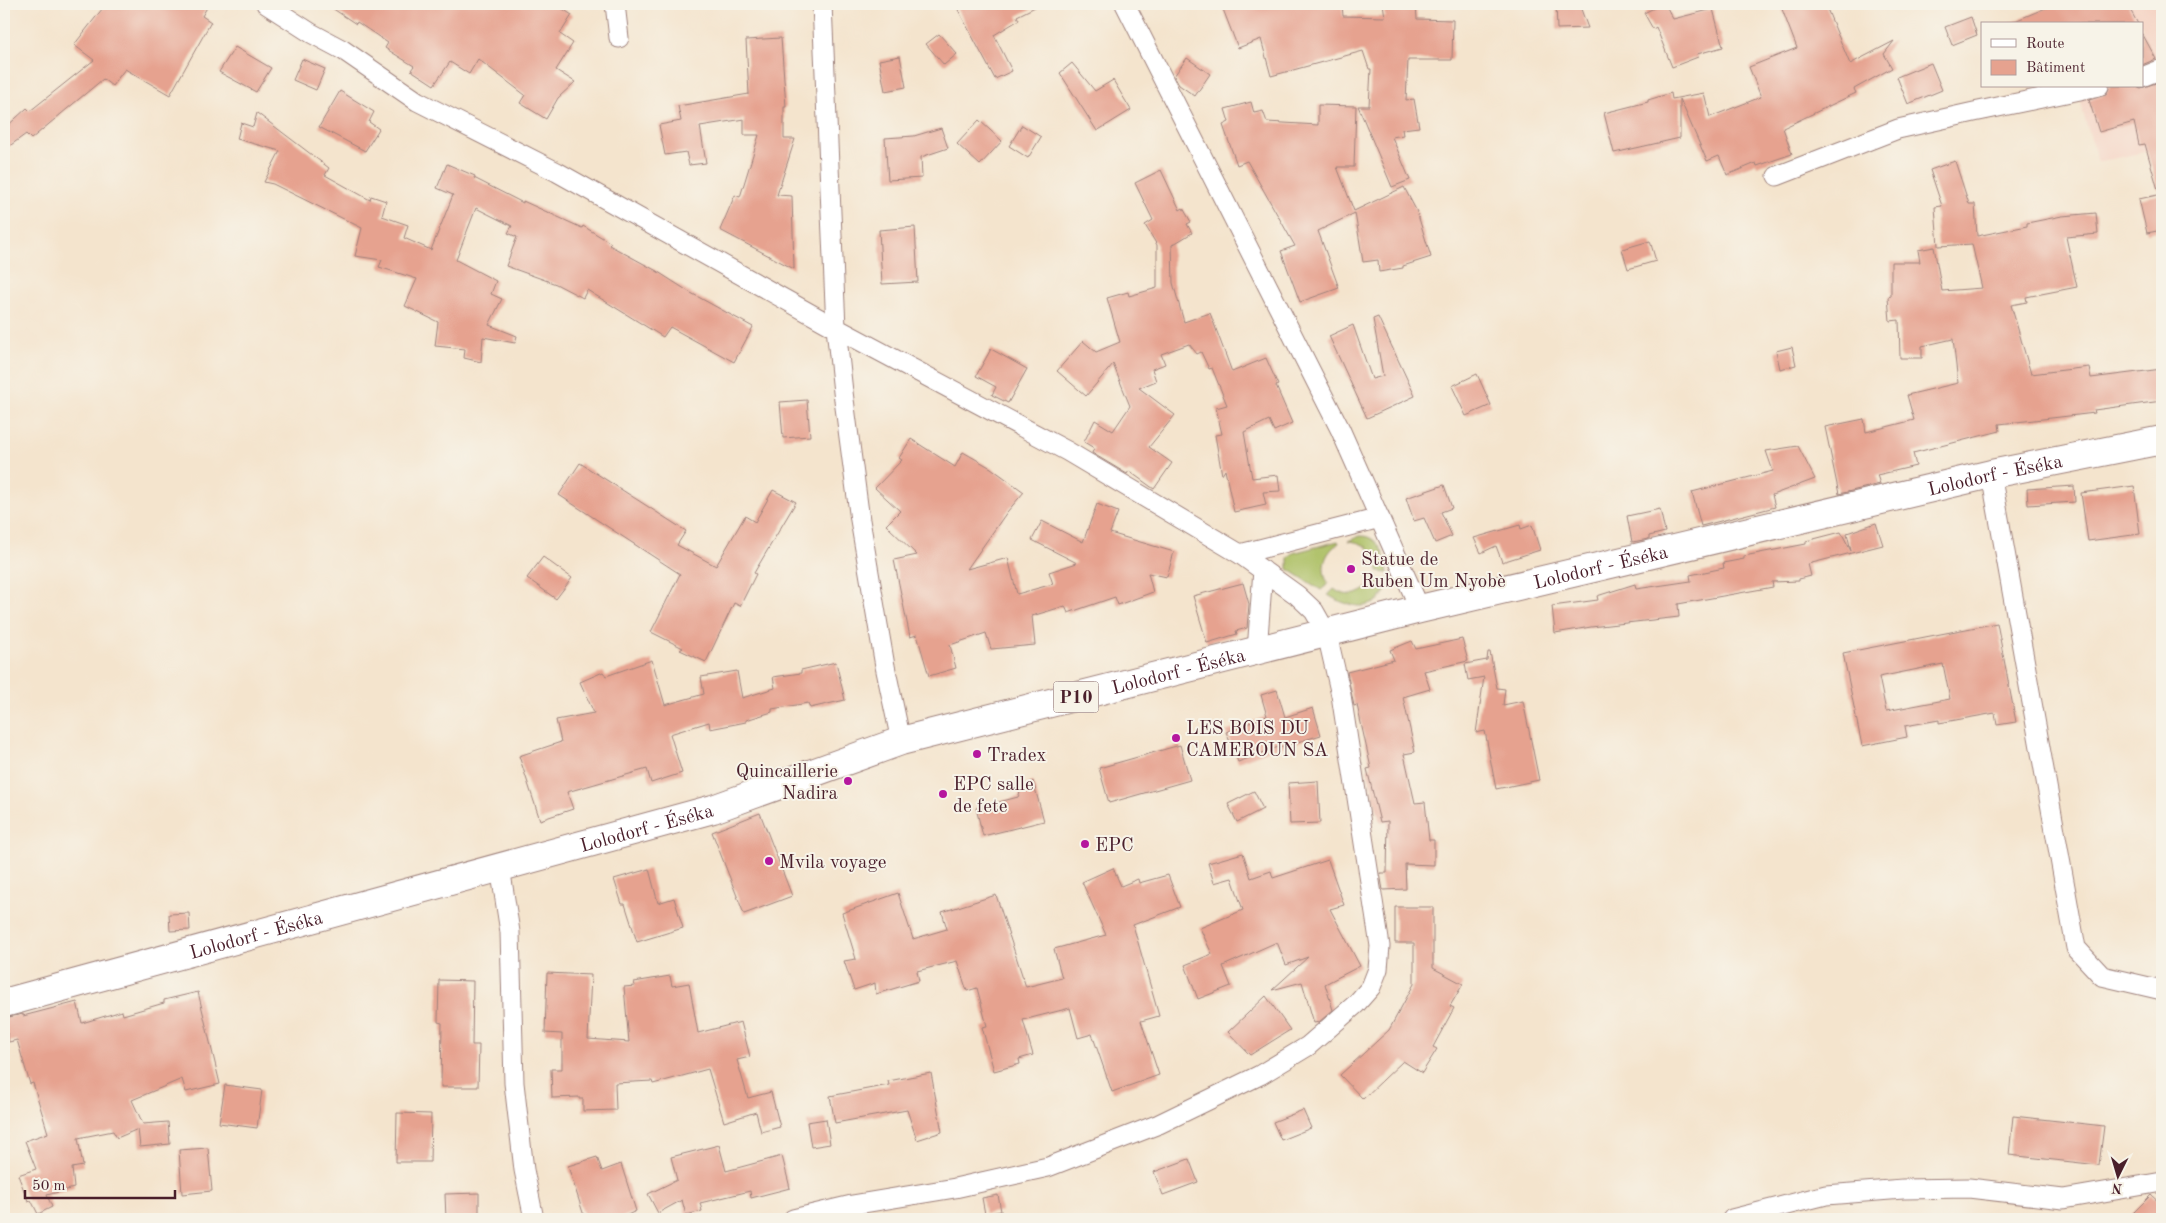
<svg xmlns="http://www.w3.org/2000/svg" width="2166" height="1223" font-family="'Old Standard TT',serif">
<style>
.built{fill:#f5d2c2}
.green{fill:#acbf63;stroke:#7b6f47}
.building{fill:#e6a28f;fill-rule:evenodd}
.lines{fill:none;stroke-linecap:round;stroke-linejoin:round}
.street-casing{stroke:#9f827c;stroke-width:21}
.primary-casing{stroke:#9f827c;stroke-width:30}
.street{stroke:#fff;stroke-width:19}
.primary{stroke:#fff;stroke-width:28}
.poi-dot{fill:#b5179e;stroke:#f7f3e8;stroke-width:2}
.labels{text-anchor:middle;stroke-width:4;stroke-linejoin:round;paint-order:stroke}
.shield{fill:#f7f3e8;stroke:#7e5f64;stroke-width:1}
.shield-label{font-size:18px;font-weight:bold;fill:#4a1f2b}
.street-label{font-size:19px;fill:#4a1f2b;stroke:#f7f3e8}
.poi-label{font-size:19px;fill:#4a1f2b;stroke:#f7f3e8;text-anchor:start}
</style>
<rect width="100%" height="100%" fill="#f7f3e8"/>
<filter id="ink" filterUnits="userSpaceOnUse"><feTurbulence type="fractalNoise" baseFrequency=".02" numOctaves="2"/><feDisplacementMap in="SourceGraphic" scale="10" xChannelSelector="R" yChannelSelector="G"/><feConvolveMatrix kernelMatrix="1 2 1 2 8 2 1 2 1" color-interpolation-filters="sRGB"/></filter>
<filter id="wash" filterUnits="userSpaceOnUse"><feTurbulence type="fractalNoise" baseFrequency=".0096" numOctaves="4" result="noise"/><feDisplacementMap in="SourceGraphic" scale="20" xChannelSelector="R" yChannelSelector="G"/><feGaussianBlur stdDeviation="1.12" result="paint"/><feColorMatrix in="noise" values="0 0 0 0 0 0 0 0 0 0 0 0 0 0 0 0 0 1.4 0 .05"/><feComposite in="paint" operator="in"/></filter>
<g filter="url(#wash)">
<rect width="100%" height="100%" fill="#f4e4cd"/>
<path class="built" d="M 2049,4 L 2162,4 L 2162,148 L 2098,162 L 2075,86 L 2142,86 L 2142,24 L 2061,24 Z"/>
<path class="green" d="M 1360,536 C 1379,535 1386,557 1388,573 L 1378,572 C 1378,553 1366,542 1348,541 Z
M 1338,541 L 1339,543 C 1324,553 1320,568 1328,584 L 1321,590 L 1288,569 L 1288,558 L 1293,553 Z
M 1375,579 L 1388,584 C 1379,615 1349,608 1328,595 L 1334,589 C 1348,600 1366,594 1375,579 Z"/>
<g id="blocks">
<path class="building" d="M 106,4 L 209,4 L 202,16 L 211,22 L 170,95 L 125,69 L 112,86 L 103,79 L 31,139 L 26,134 L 4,150 L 4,129 L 27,108 L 30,111 L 94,60 L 74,45 Z
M 326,4 L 555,4 L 572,15 L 560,34 L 573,43 L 556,70 L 575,82 L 558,98 L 546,119 L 520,103 L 525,95 L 478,59 L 469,74 L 450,62 L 434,85 L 411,70 L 414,66 L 385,48 L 388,43 L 357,22 L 356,24 Z
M 955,4 L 1041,4 L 1017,16 L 1019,20 L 994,35 L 1012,71 L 995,79 Z
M 1221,4 L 1342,4 L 1343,16 L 1385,17 L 1383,4 L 1416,4 L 1417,19 L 1453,20 L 1452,60 L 1408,60 L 1406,100 L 1414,99 L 1419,127 L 1402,129 L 1403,135 L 1392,137 L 1410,180 L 1392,187 L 1358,106 L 1369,106 L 1371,69 L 1369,69 L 1363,51 L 1271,76 L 1261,39 L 1238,48 Z
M 1556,4 L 1579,4 L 1588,28 L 1557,29 Z
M 1662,4 L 1665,4 L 1673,19 L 1713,9 L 1723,47 L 1697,54 L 1698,57 L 1672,67 L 1656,27 L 1653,29 L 1644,13 Z
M 1780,4 L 1825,4 L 1850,64 L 1894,41 L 1884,54 L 1892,68 L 1854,89 L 1856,93 L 1783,128 L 1792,154 L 1757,166 L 1756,163 L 1727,175 L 1719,156 L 1707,161 L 1680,99 L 1680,138 L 1614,153 L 1604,113 L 1648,102 L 1648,100 L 1671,93 L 1672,99 L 1704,93 L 1710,117 L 1761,97 L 1749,67 L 1797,48 Z
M 2055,4 L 2127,4 L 2138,24 L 2008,24 Z
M 1971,17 L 1977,35 L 1952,45 L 1945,27 Z
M 2142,33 L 2156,59 L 2142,65 Z
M 939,34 L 957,54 L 944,65 L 926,44 Z
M 781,38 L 786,107 L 784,107 L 784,139 L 795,139 L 777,195 L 792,196 L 794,269 L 720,230 L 735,195 L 740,197 L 759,135 L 744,135 L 744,119 L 700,126 L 706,163 L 689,165 L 686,152 L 665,155 L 659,125 L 681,121 L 678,106 L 749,94 L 746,40 Z
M 235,47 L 271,68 L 256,92 L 219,72 Z
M 900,56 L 906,87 L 885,91 L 879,60 Z
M 1187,58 L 1210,74 L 1195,96 L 1179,85 L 1174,76 Z
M 302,59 L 325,69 L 316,90 L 293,80 Z
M 1072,63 L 1095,91 L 1113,80 L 1131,110 L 1097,131 L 1060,73 Z
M 1931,63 L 1942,90 L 1908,104 L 1897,77 Z
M 2162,81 L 2162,189 L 2158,190 L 2145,144 L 2139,145 L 2134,122 L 2099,132 L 2089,100 L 2106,95 L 2110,86 L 2136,86 L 2141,88 Z
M 340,91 L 374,112 L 369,122 L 379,129 L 365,151 L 319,127 Z
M 1251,102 L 1254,113 L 1263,111 L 1267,122 L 1318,125 L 1318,105 L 1356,106 L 1354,167 L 1337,167 L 1354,211 L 1404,187 L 1417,212 L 1431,257 L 1403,266 L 1403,268 L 1379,272 L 1378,260 L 1363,262 L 1355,213 L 1318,231 L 1339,288 L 1300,302 L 1281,251 L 1295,246 L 1247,161 L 1237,165 L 1223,125 L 1229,122 L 1225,109 Z
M 257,113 L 329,168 L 325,175 L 370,200 L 371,196 L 386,201 L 382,216 L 408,225 L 404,238 L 431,250 L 453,195 L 437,188 L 447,164 L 475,176 L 474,178 L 523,203 L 523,201 L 582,228 L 583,226 L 611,243 L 609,245 L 655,270 L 691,293 L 753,327 L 734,362 L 670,327 L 663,337 L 587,290 L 583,298 L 556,284 L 506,266 L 517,237 L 508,233 L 512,226 L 476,208 L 456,260 L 496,281 L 491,294 L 502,299 L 489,325 L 517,336 L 515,343 L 483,337 L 481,362 L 464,358 L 465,349 L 435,346 L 438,322 L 405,306 L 417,279 L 379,267 L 382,260 L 355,256 L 362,228 L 273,184 L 264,182 L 280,151 L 237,139 L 241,123 L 253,127 Z
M 979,120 L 1002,141 L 980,165 L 957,144 Z
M 1022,125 L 1041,137 L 1028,158 L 1009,146 Z
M 941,128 L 948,148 L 921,157 L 922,178 L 888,180 L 885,138 L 914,136 Z
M 1955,161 L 1969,204 L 1975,204 L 1977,236 L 2027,226 L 2027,223 L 2062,216 L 2096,213 L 2098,234 L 2066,237 L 2077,287 L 2026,297 L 2027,302 L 2011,305 L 2031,374 L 2089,367 L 2091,378 L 2162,369 L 2162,401 L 2094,410 L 2095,413 L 1999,424 L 2000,431 L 1913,453 L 1916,466 L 1877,475 L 1880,484 L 1839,494 L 1825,427 L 1864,419 L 1866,432 L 1914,420 L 1907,395 L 1958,383 L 1953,339 L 1922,346 L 1922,358 L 1900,358 L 1899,320 L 1890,321 L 1888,297 L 1891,296 L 1891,262 L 1920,262 L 1918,250 L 1934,247 L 1942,291 L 1982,288 L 1972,244 L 1938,246 L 1935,207 L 1942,206 L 1930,170 Z
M 1161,170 L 1180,210 L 1183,208 L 1191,222 L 1187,224 L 1192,233 L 1172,245 L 1173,283 L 1184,322 L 1210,313 L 1232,372 L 1266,358 L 1278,385 L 1276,386 L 1292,423 L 1274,431 L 1269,420 L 1244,432 L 1252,478 L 1278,475 L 1280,491 L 1263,492 L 1266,505 L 1234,512 L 1225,470 L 1222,475 L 1215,435 L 1222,434 L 1216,408 L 1227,405 L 1212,368 L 1209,369 L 1201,352 L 1197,354 L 1189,344 L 1161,354 L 1165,364 L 1152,369 L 1156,381 L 1139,388 L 1175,415 L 1149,447 L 1172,463 L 1154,489 L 1129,471 L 1127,474 L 1092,453 L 1094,448 L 1084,442 L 1095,420 L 1113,431 L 1130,406 L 1113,364 L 1086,396 L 1057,371 L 1083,341 L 1096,352 L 1120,342 L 1107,298 L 1128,292 L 1129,296 L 1157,288 L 1157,245 L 1145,225 L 1153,220 L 1135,183 Z
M 2162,194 L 2162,230 L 2147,233 L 2139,199 Z
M 915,227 L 918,282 L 882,284 L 879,230 Z
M 1650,241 L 1656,261 L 1628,269 L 1622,249 Z
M 1378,317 L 1415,396 L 1367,418 L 1329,336 L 1353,325 L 1372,379 L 1383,376 L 1373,319 Z
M 1792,347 L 1796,365 L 1780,369 L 1776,351 Z
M 991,349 L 1027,369 L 1008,403 L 992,395 L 996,387 L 976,376 Z
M 1477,374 L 1491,405 L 1466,416 L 1452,386 Z
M 807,400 L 810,436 L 783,438 L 780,402 Z
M 911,439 L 955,467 L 963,452 L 991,468 L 1024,492 L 1007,512 L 967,569 L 1008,558 L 1017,594 L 1053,584 L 1049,572 L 1077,563 L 1032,540 L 1042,521 L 1083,542 L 1097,504 L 1118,512 L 1110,533 L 1174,552 L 1167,577 L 1148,573 L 1153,592 L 1118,605 L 1115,597 L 1068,613 L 1065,606 L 1032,616 L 1035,645 L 991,649 L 986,633 L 950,645 L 956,668 L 929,676 L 917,635 L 910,637 L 894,560 L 917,555 L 886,525 L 900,511 L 875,488 L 902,460 L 899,458 Z
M 1798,446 L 1815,479 L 1772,495 L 1775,507 L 1701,526 L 1692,492 L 1773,471 L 1766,451 Z
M 580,463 L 686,531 L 677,545 L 716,566 L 745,516 L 755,522 L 773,490 L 796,502 L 754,573 L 756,574 L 740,606 L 734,603 L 706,662 L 680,650 L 683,648 L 651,632 L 680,574 L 559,495 Z
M 1444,485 L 1452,508 L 1441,512 L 1452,536 L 1435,543 L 1424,518 L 1414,521 L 1406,498 Z
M 2074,486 L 2075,502 L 2028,505 L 2027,489 Z
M 2134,486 L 2140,534 L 2088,541 L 2081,493 Z
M 1660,509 L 1665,532 L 1649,536 L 1649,539 L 1632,542 L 1627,516 Z
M 1876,523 L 1883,545 L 1808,564 L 1811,576 L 1799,579 L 1799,581 L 1772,582 L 1773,587 L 1678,604 L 1679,617 L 1591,627 L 1555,633 L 1552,606 L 1598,600 L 1597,596 L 1635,584 L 1636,589 L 1691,581 L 1690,575 L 1724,568 L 1723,563 L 1744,559 L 1744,556 L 1806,544 L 1806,541 L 1841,532 L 1851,551 L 1847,533 Z
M 1520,525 L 1521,529 L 1532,525 L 1540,550 L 1502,562 L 1496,546 L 1481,553 L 1474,538 Z
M 543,557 L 572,578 L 556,599 L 527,578 Z
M 1243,583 L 1249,604 L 1247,628 L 1236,631 L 1237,634 L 1207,643 L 1193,596 Z
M 1997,623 L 2016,722 L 1997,725 L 1995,713 L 1939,723 L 1939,720 L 1905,726 L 1907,737 L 1862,746 L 1843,653 ZM 1943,664 L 1950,699 L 1886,711 L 1879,677 Z
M 1462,639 L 1468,661 L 1424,671 L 1430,689 L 1403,697 L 1415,752 L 1404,754 L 1415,803 L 1425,802 L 1429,840 L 1434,840 L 1434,865 L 1405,864 L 1406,889 L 1383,890 L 1380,873 L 1387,873 L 1388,821 L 1380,822 L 1367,769 L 1371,768 L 1357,705 L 1354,706 L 1347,672 L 1394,660 L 1390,650 L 1412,641 L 1416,649 Z
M 1488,652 L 1490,652 L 1497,688 L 1505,689 L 1503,705 L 1523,701 L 1539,780 L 1496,789 L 1485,731 L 1476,733 L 1484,677 L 1468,680 L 1465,664 L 1487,660 Z
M 652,660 L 665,705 L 704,694 L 701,677 L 737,671 L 742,698 L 775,688 L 773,677 L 801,673 L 801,670 L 836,662 L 845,700 L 810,708 L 808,703 L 772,709 L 772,712 L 746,720 L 746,722 L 710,729 L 709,722 L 670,734 L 682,773 L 651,783 L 647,769 L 567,792 L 573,809 L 540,820 L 519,756 L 561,742 L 556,720 L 594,713 L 580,682 L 603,672 L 606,676 Z
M 1277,690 L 1285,717 L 1313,708 L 1321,735 L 1281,747 L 1281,746 L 1238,762 L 1226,732 L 1267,716 L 1261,695 Z
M 1180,745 L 1190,780 L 1109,803 L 1099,768 Z
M 1033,781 L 1044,821 L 983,836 L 976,808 L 1018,797 L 1022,788 Z
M 1318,781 L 1320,823 L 1290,824 L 1288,783 Z
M 1254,791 L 1263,809 L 1237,822 L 1228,804 Z
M 760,813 L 792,896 L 744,914 L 712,832 Z
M 1243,853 L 1251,878 L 1271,871 L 1273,878 L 1328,860 L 1344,905 L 1330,909 L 1360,966 L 1325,984 L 1333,1010 L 1319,1022 L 1314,1023 L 1302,982 L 1272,990 L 1308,957 L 1286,965 L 1277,942 L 1223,966 L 1231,986 L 1198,999 L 1185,965 L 1212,954 L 1200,928 L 1243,910 L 1232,878 L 1214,883 L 1208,863 Z
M 1113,868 L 1121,886 L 1138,879 L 1139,883 L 1168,875 L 1180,907 L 1133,925 L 1159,1016 L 1141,1021 L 1159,1075 L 1112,1092 L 1092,1034 L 1078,1038 L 1070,1008 L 1023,1020 L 1033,1055 L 1019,1059 L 1020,1064 L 994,1071 L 982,1027 L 987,1026 L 977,988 L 967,991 L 957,961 L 917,971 L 919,981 L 876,994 L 875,983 L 854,990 L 844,961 L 856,959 L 842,913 L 898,893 L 913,939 L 947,929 L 942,912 L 996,895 L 1026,987 L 1062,978 L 1054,949 L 1106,935 L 1082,882 Z
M 649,869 L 658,903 L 674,898 L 683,928 L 637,942 L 625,904 L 622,904 L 614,879 Z
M 1395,907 L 1433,907 L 1433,968 L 1463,984 L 1450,1006 L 1454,1008 L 1433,1047 L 1437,1049 L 1422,1073 L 1403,1061 L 1363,1099 L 1340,1075 L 1389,1030 L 1414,984 L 1414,943 L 1395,943 Z
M 189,913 L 190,930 L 170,931 L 169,914 Z
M 547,973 L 591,975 L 588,1039 L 629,1042 L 624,987 L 635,986 L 634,982 L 670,976 L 672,986 L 689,983 L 698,1033 L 741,1022 L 750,1057 L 737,1060 L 748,1098 L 771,1092 L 780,1127 L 761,1132 L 756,1112 L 724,1122 L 708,1069 L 653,1084 L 652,1081 L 615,1083 L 616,1110 L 583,1111 L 583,1099 L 579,1099 L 579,1097 L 552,1098 L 551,1069 L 562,1069 L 562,1034 L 545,1033 Z
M 439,980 L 473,981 L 472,1045 L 479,1045 L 478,1087 L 441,1087 L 442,1023 L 438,1022 Z
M 198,992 L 220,1084 L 186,1092 L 182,1079 L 132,1100 L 143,1124 L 168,1122 L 170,1144 L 140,1147 L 138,1129 L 117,1138 L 113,1131 L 78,1138 L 83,1166 L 72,1168 L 74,1188 L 47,1195 L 52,1207 L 38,1214 L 31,1200 L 28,1201 L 18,1175 L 36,1169 L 25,1141 L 48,1133 L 33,1083 L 30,1084 L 17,1040 L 9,1042 L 4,1018 L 23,1014 L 23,1016 L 77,1002 L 82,1023 L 122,1011 L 123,1015 L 164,1003 L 164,1000 Z
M 1266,996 L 1290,1030 L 1250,1055 L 1228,1032 Z
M 931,1073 L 942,1132 L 917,1140 L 907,1110 L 835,1123 L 830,1096 L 889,1085 L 888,1081 Z
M 225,1085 L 262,1090 L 257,1128 L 219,1123 Z
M 1303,1110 L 1311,1128 L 1281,1140 L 1273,1122 Z
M 397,1113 L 431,1114 L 430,1162 L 396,1162 Z
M 2013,1116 L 2104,1126 L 2099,1165 L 2009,1155 Z
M 826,1119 L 830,1144 L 811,1147 L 807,1122 Z
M 719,1145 L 726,1171 L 782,1156 L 790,1188 L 751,1198 L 750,1191 L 700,1203 L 702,1211 L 686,1215 L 682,1200 L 658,1213 L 648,1194 L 677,1180 L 671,1157 Z
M 208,1148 L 212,1191 L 182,1194 L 179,1150 Z
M 597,1157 L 602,1171 L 621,1164 L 636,1211 L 619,1219 L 585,1219 L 568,1166 Z
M 1189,1159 L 1198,1182 L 1163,1195 L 1154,1172 Z
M 479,1193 L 479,1219 L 446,1219 L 445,1194 Z
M 998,1195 L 1001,1211 L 985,1214 L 982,1198 Z
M 2151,1195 L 2162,1205 L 2162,1219 L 2127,1219 Z"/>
</g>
</g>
<g filter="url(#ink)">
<use href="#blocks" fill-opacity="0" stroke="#9f827c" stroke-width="1"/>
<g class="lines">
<defs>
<path id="street" d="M 266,4 L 311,33 L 343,50 L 417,101 L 557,172 L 836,328 L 1067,451 L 1240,554 L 1297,595 L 1314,611 L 1327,634 L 1341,695 L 1380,946 L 1378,969 L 1371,987 L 1356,1004 L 1308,1046 L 1260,1075 L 1159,1124 L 1048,1167 L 955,1188 L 852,1205 L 793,1219
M 615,4 L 619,38
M 822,4 L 836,328 L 843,392 L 860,520 L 885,666 L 901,741
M 1125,4 L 1340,429 L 1420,609
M 2142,77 L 2162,69
M 1777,176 L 1898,129 L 1974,112 L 2099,86
M 1991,474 L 2076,948 L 2102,976 L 2162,990
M 1240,554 L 1380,518
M 1257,651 L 1263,570
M 500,867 L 510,932 L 514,1083 L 524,1170 L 534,1219
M 1732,1219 L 1826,1195 L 1903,1189 L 1969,1188 L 2063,1199 L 2162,1182"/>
<g id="primary">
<path id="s1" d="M 4,1003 L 713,809 L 901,741 L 1420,609 L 1991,474 L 2162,440"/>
</g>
</defs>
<use href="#street" class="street-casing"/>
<use href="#primary" class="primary-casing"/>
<use href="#street" class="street"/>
<use href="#primary" class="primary"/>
</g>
</g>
<g class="poi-dot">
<circle cx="1351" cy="569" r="5"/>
<circle cx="1176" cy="738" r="5"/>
<circle cx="977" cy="754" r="5"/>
<circle cx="848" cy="781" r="5"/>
<circle cx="943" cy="794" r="5"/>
<circle cx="1085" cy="844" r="5"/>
<circle cx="769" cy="861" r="5"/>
</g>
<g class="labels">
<rect class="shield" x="1053.5" y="681.5" width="45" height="31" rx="4"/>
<g class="shield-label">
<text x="1076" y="703">P10</text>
</g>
<g class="street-label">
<text dy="7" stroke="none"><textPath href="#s1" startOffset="2061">Lolodorf - Éséka</textPath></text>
<text dy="7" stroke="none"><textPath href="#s1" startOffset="1656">Lolodorf - Éséka</textPath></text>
<text dy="7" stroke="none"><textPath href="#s1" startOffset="1221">Lolodorf - Éséka</textPath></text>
<text dy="7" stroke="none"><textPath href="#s1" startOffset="666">Lolodorf - Éséka</textPath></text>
<text dy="7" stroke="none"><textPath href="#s1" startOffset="261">Lolodorf - Éséka</textPath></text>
</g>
<g class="poi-label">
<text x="1361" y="565">Statue de<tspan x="1361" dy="22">Ruben Um Nyobè</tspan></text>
<text x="1186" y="734">LES BOIS DU<tspan x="1186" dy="22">CAMEROUN SA</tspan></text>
<text x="987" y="761">Tradex</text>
<text x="838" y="777" text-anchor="end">Quincaillerie<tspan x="838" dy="22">Nadira</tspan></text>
<text x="953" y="790">EPC salle<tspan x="953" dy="22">de fete</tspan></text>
<text x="1095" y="851">EPC</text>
<text x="779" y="868">Mvila voyage</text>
</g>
</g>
<rect width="2166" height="1223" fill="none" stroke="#f7f3e8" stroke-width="20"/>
<rect x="1981" y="22" width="162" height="65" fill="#f7f3e8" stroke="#b29e9c"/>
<rect x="1991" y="39" width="25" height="8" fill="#ffffff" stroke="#b29e9c"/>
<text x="2026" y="48" font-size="15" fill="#4a1f2b">Route</text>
<rect x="1991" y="60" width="25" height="15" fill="#e6a28f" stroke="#b29e9c"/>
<text x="2026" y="72" font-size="15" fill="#4a1f2b">Bâtiment</text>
<g transform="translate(2118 1176) rotate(185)" stroke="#f7f3e8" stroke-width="4" paint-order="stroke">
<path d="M0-4L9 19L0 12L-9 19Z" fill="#4a1f2b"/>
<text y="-8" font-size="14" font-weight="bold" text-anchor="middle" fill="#4a1f2b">N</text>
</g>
<path d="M25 1190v8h150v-8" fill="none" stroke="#4a1f2b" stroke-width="2.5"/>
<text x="32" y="1190" font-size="15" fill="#4a1f2b" stroke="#f7f3e8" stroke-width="4" paint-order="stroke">50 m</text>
</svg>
